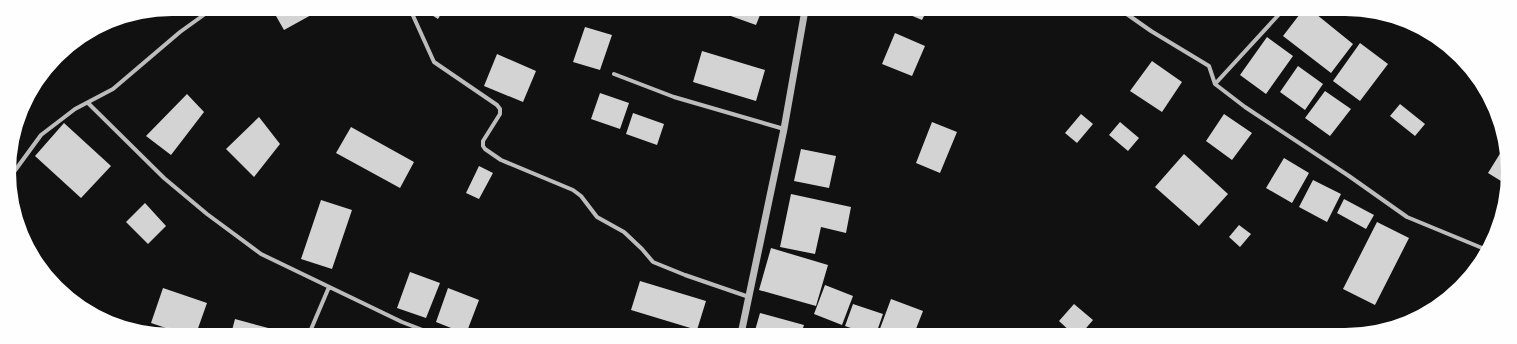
<svg xmlns="http://www.w3.org/2000/svg" width="1517" height="344" font-family="Roboto,sans-serif">
<style>
.building{fill:#d3d3d3}
.lines{fill:none;stroke-linecap:round;stroke-linejoin:round}
.minor{stroke:#bcbcbc;stroke-width:4}
.tertiary{stroke:#bcbcbc;stroke-width:7}
</style>
<rect width="100%" height="100%" fill="#111"/>
<path class="building" d="M 272,9 L 310,9 L 313,14 L 284,30 Z
M 422,9 L 444,9 L 438,19 Z
M 730,10 L 762,10 L 756,25 L 728,15 Z
M 904,10 L 927,10 L 922,20 L 903,12 Z
M 1303,10 L 1311,10 L 1353,44 L 1331,73 L 1283,36 Z
M 585,27 L 612,35 L 600,70 L 573,62 Z
M 895,33 L 925,46 L 912,76 L 882,64 Z
M 1267,37 L 1293,56 L 1266,94 L 1240,75 Z
M 1360,43 L 1388,64 L 1360,101 L 1333,81 Z
M 702,51 L 765,70 L 756,101 L 693,82 Z
M 497,54 L 536,71 L 523,102 L 484,86 Z
M 1152,61 L 1182,82 L 1162,112 L 1130,91 Z
M 1298,66 L 1323,84 L 1305,110 L 1280,92 Z
M 1325,91 L 1351,109 L 1330,136 L 1305,118 Z
M 600,93 L 629,103 L 620,129 L 591,119 Z
M 187,94 L 204,112 L 171,155 L 146,136 Z
M 1400,104 L 1425,124 L 1415,136 L 1390,116 Z
M 633,113 L 664,124 L 657,145 L 626,134 Z
M 1081,114 L 1093,124 L 1077,143 L 1065,133 Z
M 1224,114 L 1252,133 L 1232,160 L 1206,141 Z
M 259,117 L 280,144 L 254,177 L 226,149 Z
M 932,122 L 957,132 L 940,173 L 916,163 Z
M 1120,122 L 1139,138 L 1128,151 L 1109,135 Z
M 64,123 L 111,166 L 81,198 L 35,156 Z
M 351,127 L 414,162 L 400,188 L 336,153 Z
M 801,149 L 836,156 L 829,188 L 794,181 Z
M 1501,152 L 1504,154 L 1505,174 L 1501,181 L 1488,173 Z
M 1184,154 L 1228,194 L 1199,226 L 1155,187 Z
M 1284,158 L 1309,173 L 1292,203 L 1266,188 Z
M 479,166 L 493,173 L 479,199 L 466,193 Z
M 1313,180 L 1341,194 L 1327,222 L 1299,207 Z
M 791,194 L 851,207 L 846,233 L 821,227 L 815,254 L 780,247 Z
M 1344,199 L 1374,215 L 1366,229 L 1337,213 Z
M 321,200 L 352,210 L 332,269 L 301,259 Z
M 145,203 L 166,226 L 148,244 L 126,222 Z
M 1377,222 L 1409,238 L 1375,305 L 1343,289 Z
M 1239,225 L 1251,234 L 1240,247 L 1229,237 Z
M 771,248 L 828,265 L 816,306 L 759,290 Z
M 410,272 L 440,283 L 426,318 L 397,308 Z
M 1466,272 L 1470,274 L 1462,285 L 1461,285 Z
M 640,281 L 706,301 L 697,330 L 631,310 Z
M 825,285 L 853,296 L 842,325 L 814,314 Z
M 163,288 L 207,303 L 196,334 L 184,334 L 151,323 Z
M 448,288 L 479,300 L 466,334 L 436,322 Z
M 891,299 L 923,311 L 914,334 L 878,334 Z
M 853,304 L 883,314 L 876,334 L 868,334 L 845,326 Z
M 1074,304 L 1093,320 L 1081,334 L 1073,334 L 1059,321 Z
M 760,313 L 804,325 L 801,334 L 754,334 Z
M 235,319 L 272,329 L 270,334 L 231,334 Z
M 676,328 L 693,333 L 693,334 L 674,334 Z"/>
<g class="lines">
<path class="minor" d="M 410,9 L 434,62 L 497,105 L 500,109 L 500,114 L 483,141 L 483,146 L 485,149 L 501,160 L 573,190 L 581,196 L 597,217 L 624,232 L 642,249 L 653,262 L 685,275 L 749,297
M 1121,10 L 1151,31 L 1209,66 L 1215,84 L 1245,107 L 1349,176 L 1407,217 L 1487,250
M 614,74 L 674,97 L 784,129
M 1215,84 L 1283,10
M 88,103 L 164,178 L 207,214 L 261,254 L 402,322 L 433,334
M 11,176 L 41,135 L 75,109 L 113,89 L 180,32 L 212,9
M 309,334 L 329,287"/>
<path class="tertiary" d="M 741,334 L 784,129 L 805,10"/>
</g>
<path d="M0 0H1517V344H0ZM172 16H1345A156 156 0 0 1 1501 172V172A156 156 0 0 1 1345 328H172A156 156 0 0 1 16 172V172A156 156 0 0 1 172 16Z" fill="#fefefe" fill-rule="evenodd"/>
</svg>
